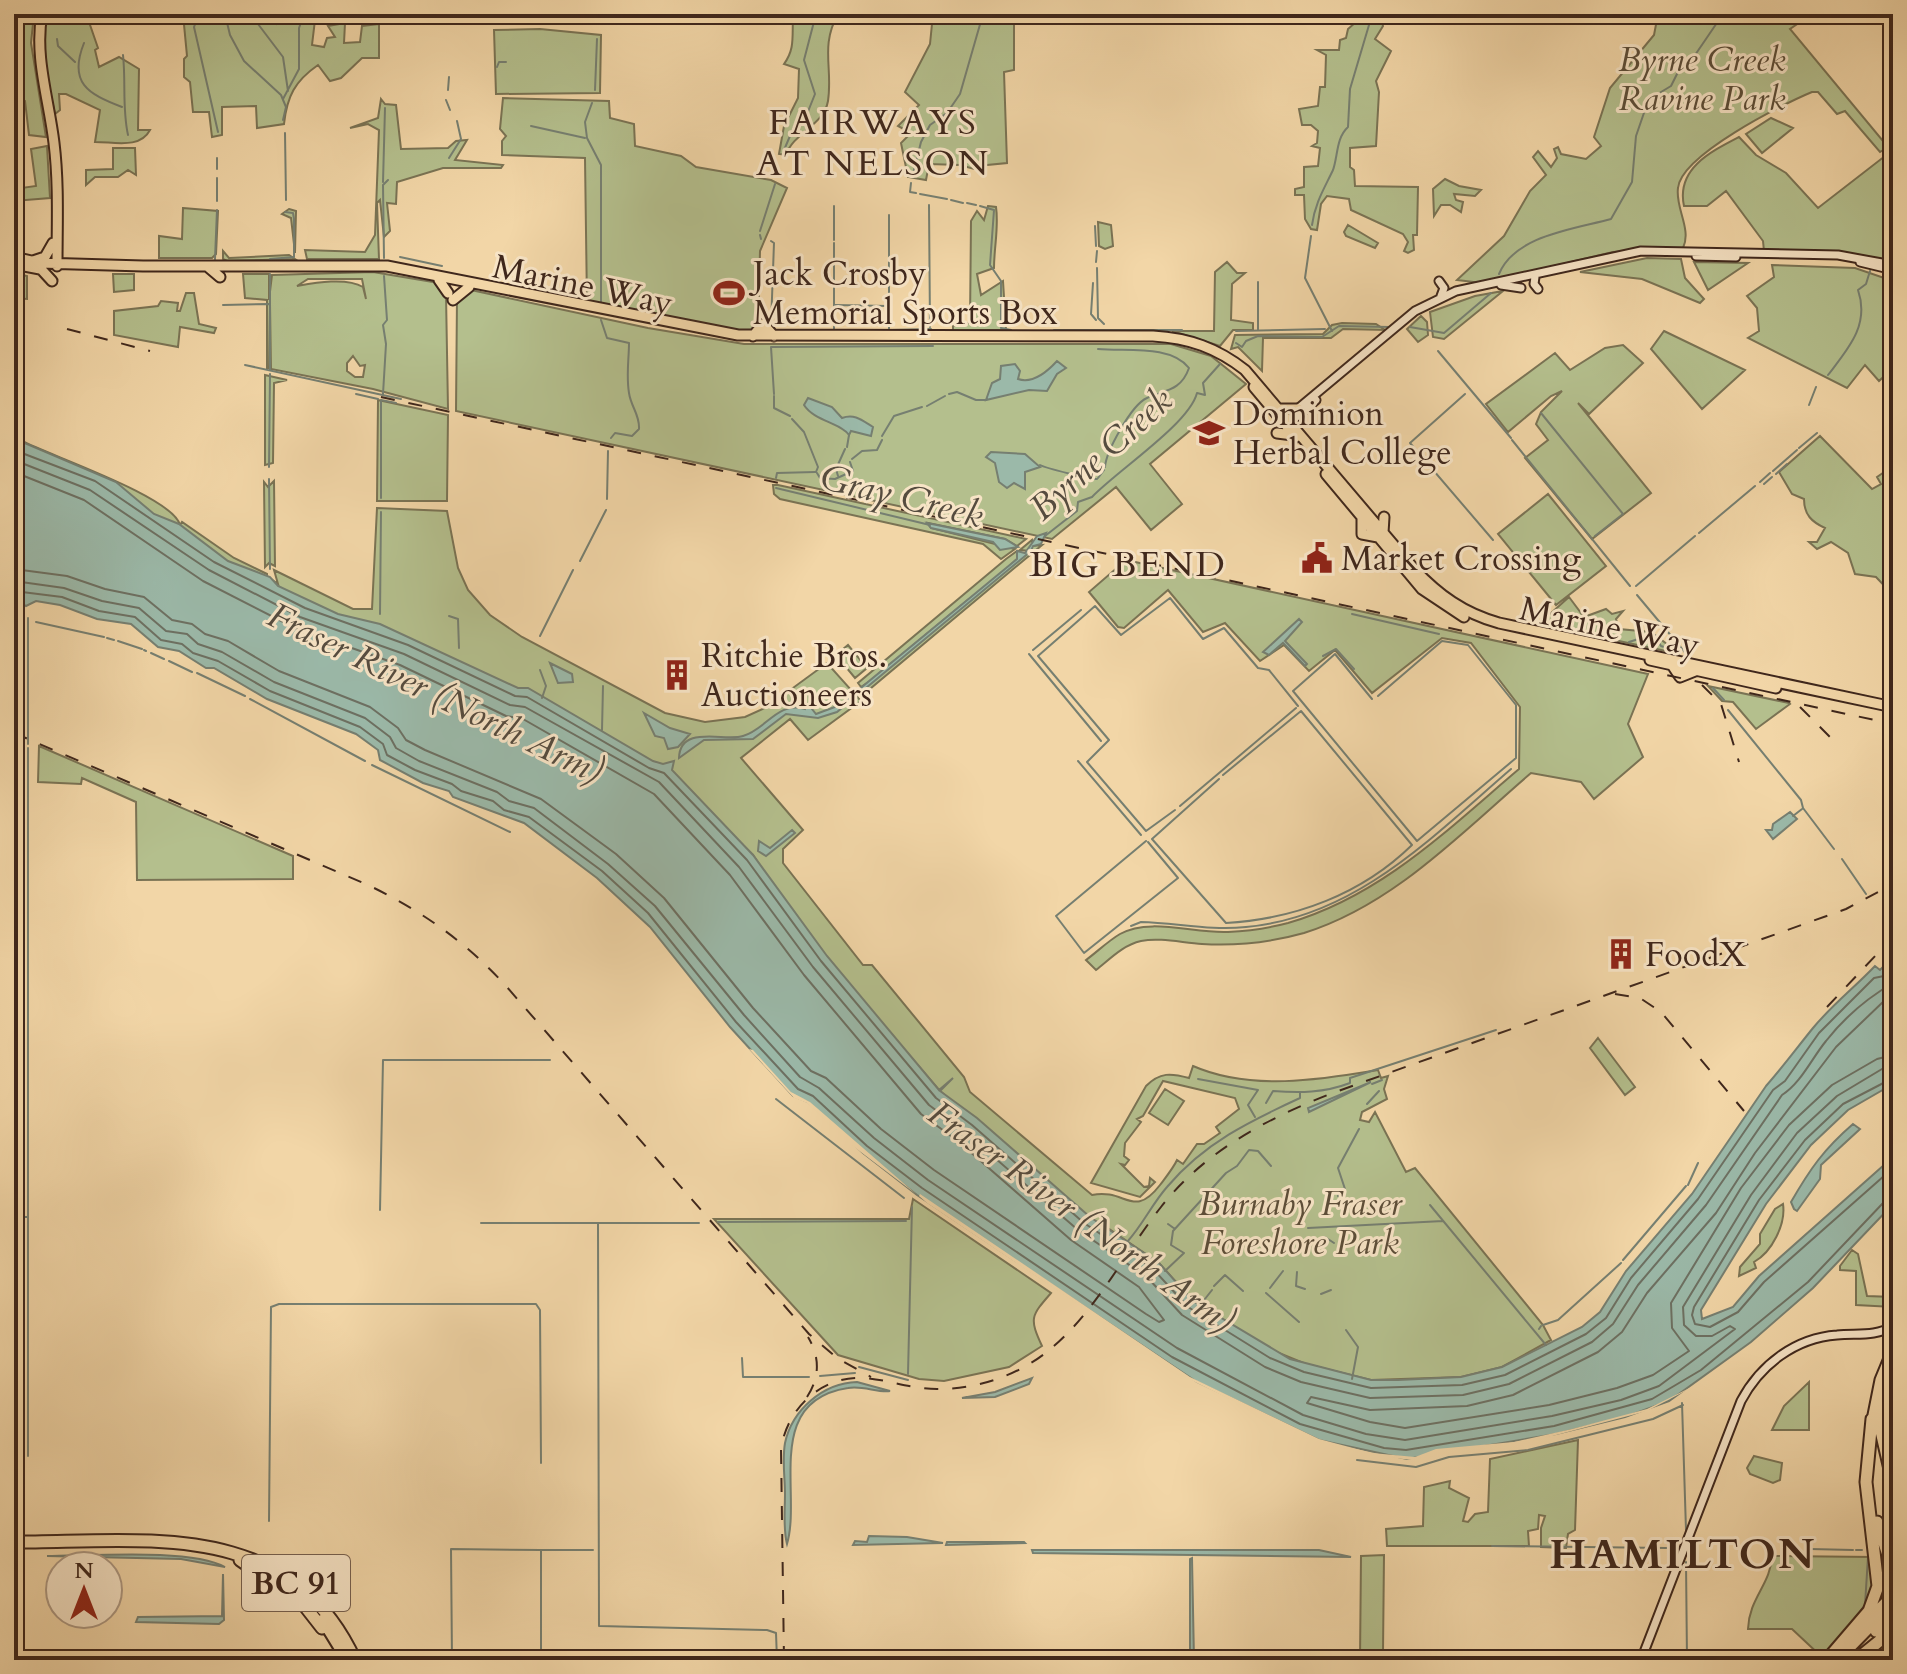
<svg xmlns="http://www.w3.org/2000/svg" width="1907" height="1674" font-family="Cardo,serif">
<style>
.green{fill:#b4bf8d;stroke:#7a7354;stroke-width:2;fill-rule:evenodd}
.water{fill:#9bb9a9;stroke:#767f71;stroke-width:2}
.pier{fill:#f2d6a7}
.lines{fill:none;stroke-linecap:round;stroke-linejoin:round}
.shore{stroke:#6d7062;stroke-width:2}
.stream{stroke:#767f71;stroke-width:2}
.secondary-casing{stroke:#3f271c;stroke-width:11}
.primary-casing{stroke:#3f271c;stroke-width:13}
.highway-casing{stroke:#3f271c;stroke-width:15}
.secondary{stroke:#f7e4c6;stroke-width:7}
.primary{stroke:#f2d6a7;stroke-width:9}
.highway{stroke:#f2d6a7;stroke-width:11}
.rail{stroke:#3f271c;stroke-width:2;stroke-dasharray:14 14;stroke-linecap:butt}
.labels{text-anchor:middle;stroke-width:6;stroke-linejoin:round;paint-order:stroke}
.shield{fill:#f7e4c6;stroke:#76604f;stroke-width:2}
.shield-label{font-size:32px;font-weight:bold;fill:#3f271c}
.park-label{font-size:34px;font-style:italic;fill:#5c4d38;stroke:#f7e4c6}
.poi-label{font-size:34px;fill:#3f271c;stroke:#f7e4c6;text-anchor:start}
.street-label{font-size:34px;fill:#3f271c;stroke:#f7e4c6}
.neighbourhood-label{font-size:36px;letter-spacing:2px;fill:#3f271c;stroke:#f7e4c6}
.water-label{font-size:36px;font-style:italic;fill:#564c3f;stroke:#f7e4c6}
.district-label{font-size:42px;font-weight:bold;letter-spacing:2px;fill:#3f271c;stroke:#f7e4c6}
</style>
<rect width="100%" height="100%" fill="#f2d6a7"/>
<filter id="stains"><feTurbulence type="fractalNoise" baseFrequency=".0025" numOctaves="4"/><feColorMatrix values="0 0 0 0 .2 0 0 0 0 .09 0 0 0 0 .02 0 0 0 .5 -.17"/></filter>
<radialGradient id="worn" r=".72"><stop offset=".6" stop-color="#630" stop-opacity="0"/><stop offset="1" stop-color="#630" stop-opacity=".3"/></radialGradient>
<path class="green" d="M 34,14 L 31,43 L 46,137 L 29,135 L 25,101 L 14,98 L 22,78 L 23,53 L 14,43 L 20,34 L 18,17 L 14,15 Z
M 44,14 L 56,14 L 61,22 L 89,22 L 98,48 L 95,50 L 99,67 L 119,57 L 139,69 L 138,130 L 150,130 C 140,149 115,142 95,142 L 100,110 L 66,94 L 59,94 L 60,110 L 55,114 L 43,59 Z
M 183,14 L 269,14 L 277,24 L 281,22 L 279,16 L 316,14 L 319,20 L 315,20 L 312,45 L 324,47 L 327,38 L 335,37 L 328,26 L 345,23 L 344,43 L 360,42 L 362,26 L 379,24 L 379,58 L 362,58 L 341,78 L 330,81 L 318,65 C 295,81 287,96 284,124 L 257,128 L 256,106 L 222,107 L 222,135 L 212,137 L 209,112 L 193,112 L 190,82 L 184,77 L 184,59 L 187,56 Z
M 800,14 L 838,14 C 820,46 833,68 828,101 C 824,125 793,133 786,155 L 779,154 L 784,126 L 798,98 L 799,69 L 784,64 C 795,49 792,37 793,18 Z
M 933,14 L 1014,14 L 1014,70 L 1004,72 L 1007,163 L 977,166 L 974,169 L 960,165 L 929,164 L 926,180 L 908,177 L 901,143 L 911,133 L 898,126 L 919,105 L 905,92 L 930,44 Z
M 1357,14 L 1380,14 L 1383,26 L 1375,39 L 1391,51 L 1376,81 L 1379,92 L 1376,146 L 1350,148 L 1350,167 L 1354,170 L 1355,186 L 1418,187 L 1417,235 L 1413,235 L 1414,250 L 1408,253 L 1404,251 L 1408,242 L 1403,234 L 1351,210 L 1349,199 L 1327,196 L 1321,204 L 1317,230 L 1311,229 L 1305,219 L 1304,195 L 1295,195 L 1295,189 L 1304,187 L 1304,167 L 1318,166 L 1320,148 L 1312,146 L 1317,143 L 1318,131 L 1311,125 L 1302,125 L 1299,109 L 1318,106 L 1320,87 L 1325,87 L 1326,55 L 1317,50 L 1339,50 L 1340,40 L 1346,38 L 1348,29 L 1356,22 Z
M 1658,14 L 1812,14 L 1790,29 L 1888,147 L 1880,152 L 1845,111 L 1837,114 L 1818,92 L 1812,92 C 1783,104 1681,155 1678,188 C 1675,208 1692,229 1683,248 L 1613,252 L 1482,283 L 1457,280 L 1504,236 L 1530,191 L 1546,175 L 1533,157 L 1538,151 L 1551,167 L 1557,158 L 1554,149 L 1558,147 L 1561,154 L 1586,159 L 1601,146 L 1594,137 L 1610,88 L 1654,35 Z
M 540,29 L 601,35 L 600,93 L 496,94 L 494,30 Z
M 503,98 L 609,101 L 610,118 L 634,124 L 635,146 L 681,156 L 696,167 L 771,180 L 787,188 L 760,251 L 758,329 L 747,333 L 587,304 L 585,158 L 502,155 L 502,141 L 506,136 L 500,129 Z
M 381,99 L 385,104 L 396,105 L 401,149 L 448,148 L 456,141 L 467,140 L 455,160 L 503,165 L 501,168 L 443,168 L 397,182 L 396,204 L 387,203 L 390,231 L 384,237 L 380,200 L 377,203 L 379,259 L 307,259 L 305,250 L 365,252 L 375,235 L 379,130 L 368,124 L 350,128 L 378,118 Z
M 1771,118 L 1793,128 L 1762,153 L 1746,134 Z
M 1739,137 L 1756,155 L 1786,173 L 1818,208 L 1885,156 L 1893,165 L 1893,263 L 1844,253 L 1764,251 L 1763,241 L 1726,191 L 1707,206 L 1684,206 C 1676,169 1710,152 1739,137 Z
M 47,146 L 50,198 L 14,201 L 14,189 L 36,186 L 31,149 Z
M 113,148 L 135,148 L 136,175 L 128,170 L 118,177 L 95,177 L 86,185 L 86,170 L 113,169 Z
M 1445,179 L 1459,186 L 1481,190 L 1475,196 L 1454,194 L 1456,200 L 1463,202 L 1461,212 L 1450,205 L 1441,205 L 1434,216 L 1433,189 Z
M 988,206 L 996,207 C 999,227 994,247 994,268 L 977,274 L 981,295 L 1003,281 L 1006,330 L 953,331 L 953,326 L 970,323 L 971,221 L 977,211 L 984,220 Z
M 183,208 L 218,211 L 216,254 L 212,258 L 159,258 L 159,236 L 182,239 Z
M 289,209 L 296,211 L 295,253 L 291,218 L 282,214 Z
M 1098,222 L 1111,225 L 1113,246 L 1105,249 L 1099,246 Z
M 1348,225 L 1378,243 L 1375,248 L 1346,236 L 1344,232 Z
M 223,251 L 229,258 L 289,255 L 295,259 L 227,261 L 223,259 Z
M 1647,258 L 1681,259 L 1685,278 L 1704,299 L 1700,303 L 1642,279 L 1580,272 Z
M 1227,262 L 1237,273 L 1245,273 L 1232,284 L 1231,320 L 1253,323 L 1253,330 L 1233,330 L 1220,346 L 1172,331 L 1214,331 L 1215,272 Z
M 1694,262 L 1748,263 L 1708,290 Z
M 1772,265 L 1855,268 L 1893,281 L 1893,368 L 1879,381 L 1865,365 L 1847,388 L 1748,338 L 1759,331 L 1757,308 L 1747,296 L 1774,277 Z
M 373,272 L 439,283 L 446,295 L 448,409 L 373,389 L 271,369 L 270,304 L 269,368 L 267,368 L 267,300 L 245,298 L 243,274 L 269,274 L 269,300 L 272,275 ZM 308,279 L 362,279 L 366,299 L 363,287 C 346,277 314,283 297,286 ZM 353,356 L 360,366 L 365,365 L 363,377 L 355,377 L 347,371 L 347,363 Z
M 14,273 L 27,276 L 27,299 L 14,298 Z
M 113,274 L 134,274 L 134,290 L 114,292 Z
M 471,290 L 648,328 L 744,344 L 1171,344 L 1211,356 L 1246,384 L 1150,464 L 1182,504 L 1151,530 L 1116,487 L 1052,539 L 456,411 L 457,298 Z
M 1503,291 L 1444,339 L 1433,337 L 1430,312 L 1475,296 Z
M 186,293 L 194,293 L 199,324 L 216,328 L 214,333 L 180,327 L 178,347 L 114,335 L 114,311 L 158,306 L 161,301 L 178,303 L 177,311 L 180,311 Z
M 1421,316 L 1427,322 L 1428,335 L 1418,342 L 1407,329 Z
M 1342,323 L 1376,324 L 1385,330 L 1343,329 L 1331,338 L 1263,338 L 1262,371 L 1238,347 L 1231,349 L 1235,335 L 1323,334 L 1332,325 Z
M 1664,331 L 1745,370 L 1702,409 L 1651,349 Z
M 1623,345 L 1643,363 L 1589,414 L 1578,403 L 1651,493 L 1592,539 L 1525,458 L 1548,440 L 1536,424 L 1541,412 L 1562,391 L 1551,396 L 1508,432 L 1486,404 L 1555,353 L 1570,370 L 1605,348 Z
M 265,375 L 287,380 L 274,383 L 273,463 L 265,465 Z
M 378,400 L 448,415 L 447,501 L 377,501 Z
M 1820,436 L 1872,489 L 1881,484 L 1877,477 L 1890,468 L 1893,472 L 1893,595 L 1876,577 L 1855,574 L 1848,553 L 1831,542 L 1817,549 L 1809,542 L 1817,542 L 1825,528 C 1812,522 1804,515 1804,499 L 1792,494 L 1779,472 Z
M 22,441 C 51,456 173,497 180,525 L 182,522 L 234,558 L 267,574 L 267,586 L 14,442 Z
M 274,481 L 275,566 L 269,563 L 265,567 L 264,482 L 268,487 Z
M 773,485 L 778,485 L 1026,539 L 1017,546 L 1005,539 L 928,523 L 931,528 L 1015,549 L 1001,559 L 983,544 L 780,499 L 774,494 Z
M 1548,494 L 1606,566 L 1556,605 L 1498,534 Z
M 377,508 L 447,511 L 458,568 L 468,590 L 490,615 L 522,637 L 665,713 L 705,722 L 745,717 L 767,707 L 827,663 L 861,701 L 808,740 L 790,719 L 741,758 L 803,830 L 783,849 L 783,863 L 863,965 L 872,965 L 964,1077 L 970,1092 L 1092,1195 C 1126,1188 1133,1220 1160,1185 C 1166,1177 1174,1167 1177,1160 L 1183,1164 L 1197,1144 L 1204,1144 L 1220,1133 L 1216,1127 L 1239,1109 L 1235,1098 L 1163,1081 L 1143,1116 L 1137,1119 L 1141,1122 L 1125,1143 L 1124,1156 L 1129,1160 L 1125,1165 L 1121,1164 L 1144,1187 L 1149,1186 L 1150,1178 L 1155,1182 L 1140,1197 L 1091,1183 L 1146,1086 C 1160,1072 1171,1073 1189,1078 L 1193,1066 C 1250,1091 1319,1080 1378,1070 L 1381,1078 L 1388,1076 L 1384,1089 L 1387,1099 L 1362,1112 L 1360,1120 L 1369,1122 L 1375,1112 L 1406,1172 L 1415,1168 L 1543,1325 L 1551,1340 L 1502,1367 L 1461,1377 L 1371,1380 L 1306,1364 L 1274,1351 L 1193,1301 L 1159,1263 L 1109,1229 L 1089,1222 L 939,1090 L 802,930 L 753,855 L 665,771 L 541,701 L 371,629 L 292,603 L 271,579 L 278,584 L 274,570 L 353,609 L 372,609 Z
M 1032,540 L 1033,546 L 1042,545 L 865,693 L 865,688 L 969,599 L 870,681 L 861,687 L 858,683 L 1006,559 L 1017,551 L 1020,556 L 999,576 L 1031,551 L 1020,550 Z
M 1126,560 L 1648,674 L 1628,724 L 1643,757 L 1594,799 L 1581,782 L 1531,773 C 1462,832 1394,905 1304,933 C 1272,942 1235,946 1202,944 C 1183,943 1160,937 1141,941 C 1123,945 1110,959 1096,970 L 1086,960 C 1097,952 1108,941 1120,934 C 1150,917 1195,934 1228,932 C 1248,931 1269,928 1288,923 C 1381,896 1447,830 1519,769 L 1520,707 L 1471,643 L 1442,638 L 1372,693 L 1335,650 L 1309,671 L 1284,645 L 1260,661 L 1225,623 L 1203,632 L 1168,590 L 1124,628 L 1118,627 L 1089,592 Z
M 1569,597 L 1584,617 L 1606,609 L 1612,614 L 1623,611 L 1616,619 L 1619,629 L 1651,632 L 1680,654 L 1539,624 Z
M 848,645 L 867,668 L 855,678 L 836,655 Z
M 1708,686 L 1789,703 L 1790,704 L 1756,729 L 1733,702 L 1722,701 Z
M 39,746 L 293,856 L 293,879 L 137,880 L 136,802 L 82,778 L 81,784 L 38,782 Z
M 1598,1038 L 1635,1087 L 1625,1095 L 1590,1048 Z
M 1165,1089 L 1184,1101 L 1168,1125 L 1149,1113 Z
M 913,1199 L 1051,1293 C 1031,1316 1029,1318 1042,1346 L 1009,1367 L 944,1381 L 919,1379 L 838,1355 L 714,1219 L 909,1219 Z
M 1783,1204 C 1786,1224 1772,1252 1754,1262 L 1756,1268 L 1739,1276 L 1740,1267 L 1760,1244 L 1760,1234 L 1775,1209 Z
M 1852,1250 L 1858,1254 L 1867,1296 L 1893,1297 L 1893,1307 L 1856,1305 L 1856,1271 L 1840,1270 L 1840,1266 Z
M 1809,1382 L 1809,1430 L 1772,1430 L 1784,1406 Z
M 1578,1440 L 1575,1530 L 1568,1534 L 1566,1548 L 1541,1547 L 1541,1528 L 1545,1516 L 1539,1515 L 1538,1529 L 1528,1531 L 1529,1546 L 1387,1546 L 1386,1529 L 1423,1526 L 1424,1487 L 1450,1481 L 1449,1488 L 1469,1498 L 1463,1521 L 1468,1522 L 1475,1514 L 1488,1512 L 1490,1459 Z
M 1754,1456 L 1782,1463 L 1780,1480 L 1773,1483 L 1750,1474 L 1747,1468 Z
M 1384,1555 L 1383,1652 L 1380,1660 L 1360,1660 L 1361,1556 Z
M 14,1556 L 22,1556 L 23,1643 L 14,1642 Z
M 1772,1556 L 1874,1557 L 1872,1601 L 1824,1659 L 1792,1629 L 1748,1629 C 1749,1598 1771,1584 1772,1556 Z"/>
<path class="water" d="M 1057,361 L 1066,368 L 1057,374 L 1047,391 L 1029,390 L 986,400 L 992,383 L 1000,379 L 1001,366 L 1015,364 L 1020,371 L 1018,379 C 1033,384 1047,372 1057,361 Z
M 808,398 L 832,407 L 842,418 C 855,413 863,421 873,427 L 871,436 L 851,431 L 849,435 C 841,423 814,421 804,405 Z
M 20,441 L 116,482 L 154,514 L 179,524 L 228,561 L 270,577 L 278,586 L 338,614 L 380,624 L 518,688 L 528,688 L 653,761 L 663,764 L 674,761 L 672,770 L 753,855 L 827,956 L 939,1090 L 953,1078 L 940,1091 L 977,1118 L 1090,1217 L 1159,1263 L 1193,1301 L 1290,1359 L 1371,1380 L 1398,1380 L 1461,1377 L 1502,1367 L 1582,1327 L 1600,1312 L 1626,1271 L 1692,1194 L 1766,1086 C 1782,1068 1796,1049 1813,1028 C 1831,1006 1855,987 1875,966 L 1880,970 L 1893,957 L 1893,1084 L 1848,1110 L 1811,1145 L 1766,1204 L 1701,1310 L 1702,1319 L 1733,1307 L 1759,1276 L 1893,1157 L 1893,1204 L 1813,1288 L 1751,1342 L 1669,1401 L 1625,1417 L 1556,1434 L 1407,1459 L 1319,1440 L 1197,1382 L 917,1195 L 863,1153 L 808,1102 L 793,1096 L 730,1027 L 650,927 L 597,878 L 524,823 L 453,797 L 449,791 L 423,783 L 380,760 L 378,750 L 356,734 L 267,699 L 214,668 L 206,668 L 179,651 L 158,647 L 131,624 L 97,619 L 60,605 L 36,601 L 26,606 L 14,598 L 14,442 Z
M 991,452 L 1025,454 L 1040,467 L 1025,472 L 1025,489 L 1014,483 L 1007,488 L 999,482 L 995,463 L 986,457 Z
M 927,523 L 1005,539 L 1018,547 L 1000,550 L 993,542 L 931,528 Z
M 1046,533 L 1041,544 L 1033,546 L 1031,551 L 837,712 L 818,718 L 786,714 L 753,739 L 704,740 L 679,758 C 680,724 725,742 743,736 C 767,729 777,701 805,709 L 808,704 L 816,714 L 840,705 L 1017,559 L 1017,551 L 1025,553 L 1037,536 Z
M 1299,619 L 1302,622 L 1285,641 L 1307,664 L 1305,666 L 1283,643 L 1269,655 L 1263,652 Z
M 550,663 L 572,674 L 573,682 L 558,683 Z
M 644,713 L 670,728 L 690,734 L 678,747 L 668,749 L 664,738 L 655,736 Z
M 1790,812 L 1797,819 L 1773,839 L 1766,830 L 1772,830 L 1773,824 Z
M 792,830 L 795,833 L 766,856 L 758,851 L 759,841 L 770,848 Z
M 14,859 L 23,859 L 22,1002 L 14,1002 Z
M 1371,1082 L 1309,1112 L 1308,1108 Z
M 1853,1124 L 1860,1129 L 1821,1165 L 1820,1179 L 1797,1211 L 1794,1209 L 1791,1202 C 1810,1169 1824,1149 1853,1124 Z
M 1032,1378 L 1029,1384 L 995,1397 L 962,1398 L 995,1392 Z
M 857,1382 L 890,1391 C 878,1393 862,1385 848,1388 C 763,1401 802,1493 787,1544 C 783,1529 785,1510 785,1494 C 785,1478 782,1460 785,1443 C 792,1410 823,1383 857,1382 Z
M 869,1536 L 907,1537 L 943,1543 L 853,1545 L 855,1541 L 867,1542 Z
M 947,1542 L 1024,1542 L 1025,1543 L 946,1545 Z
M 1032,1550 L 1319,1550 L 1351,1557 L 1033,1553 Z
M 47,1556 C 90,1556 191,1548 225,1567 L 181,1559 Z
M 1192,1558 L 1194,1660 L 1190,1660 L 1190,1559 Z
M 223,1574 L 224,1620 L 219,1624 L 136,1622 L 138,1617 L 222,1616 Z"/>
<path class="pier" d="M 749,1049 L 753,1050 L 791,1092 L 810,1102 L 916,1194 L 845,1140 L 807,1103 L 794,1098 Z
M 920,1194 L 1190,1377 L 1319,1439 L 1372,1453 L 1415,1457 L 1436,1449 L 1514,1442 L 1572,1429 L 1647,1409 L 1710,1378 L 1647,1411 L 1541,1439 L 1412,1460 L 1369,1455 L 1308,1439 L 1187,1378 L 927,1203 L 919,1196 Z"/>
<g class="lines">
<path class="shore" d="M 14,450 L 95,481 L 214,562 L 305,608 L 408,645 L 515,696 L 527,697 L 649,768 L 664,773 L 747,860 L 821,961 L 936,1098 L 972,1125 L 1084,1223 L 1153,1269 L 1188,1307 L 1270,1358 L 1304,1372 L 1371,1388 L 1462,1385 L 1505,1375 L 1586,1334 L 1606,1318 L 1631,1278 L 1698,1199 L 1773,1090 L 1785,1081 L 1819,1033 L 1874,978 L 1884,976 L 1893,968
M 14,460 L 90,490 L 209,570 L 300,617 L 404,654 L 510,705 L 525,707 L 659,782 L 739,867 L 813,967 L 929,1105 L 966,1133 L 1078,1230 L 1147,1277 L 1182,1315 L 1265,1367 L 1301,1382 L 1370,1398 L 1463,1395 L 1509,1384 L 1592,1342 L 1613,1324 L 1638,1285 L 1706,1205 L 1782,1095 C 1801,1083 1812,1058 1826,1041 C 1844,1018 1869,997 1893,983
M 14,472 L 84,500 L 203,581 L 295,628 L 400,665 L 506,716 L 523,719 L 654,794 L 730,875 L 804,975 L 921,1114 L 959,1142 L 1071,1240 L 1139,1287 L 1164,1320 L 1159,1322 L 1146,1314 L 934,1170 L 881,1129 L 826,1078 L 811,1071 L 753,1008 L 664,898 L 616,854 L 541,799 L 425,750 L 406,740 L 398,728 L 370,707 L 279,671 L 228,641 L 205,634 L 192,624 L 172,620 L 144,597 L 105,589 L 67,576 L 14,569
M 14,581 L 64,588 L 102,601 L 139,608 L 166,631 L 187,634 L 198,644 L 222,652 L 274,682 L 365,718 L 390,737 L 396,748 L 419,761 L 497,792 L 509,801 L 534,808 L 608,864 L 655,906 L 744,1015 L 800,1077 L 819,1088 L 874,1138 L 928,1180 L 1177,1348 L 1303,1415 L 1366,1434 L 1405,1440 L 1552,1416 L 1621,1400 L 1659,1386 L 1735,1329 L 1730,1326 L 1712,1336 L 1696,1336 L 1684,1325 L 1683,1307 L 1751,1195 L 1797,1133 L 1837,1096 L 1882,1069 L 1893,1067
M 14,591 L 62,597 L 99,611 L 135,617 L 161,640 L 182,644 L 193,653 L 218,661 L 270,691 L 360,727 L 383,744 L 387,755 L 415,770 L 452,784 L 461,791 L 493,801 L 504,810 L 529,817 L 602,871 L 648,913 L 736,1022 L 798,1089 L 813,1096 L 867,1146 L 922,1188 L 1172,1357 L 1300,1424 L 1384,1448 L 1406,1450 L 1554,1426 L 1652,1399 L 1701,1370 L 1808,1282 L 1884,1202 L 1893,1199
M 14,867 L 14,957
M 1893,997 L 1885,1000 L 1836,1047 L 1755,1153 L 1716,1213 L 1647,1293 L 1622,1332 L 1598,1352 L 1513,1395 L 1467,1406 L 1370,1410 L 1311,1397 L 1307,1403 L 1370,1422 L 1405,1428 L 1549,1405 L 1617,1388 L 1653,1375 L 1689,1351 L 1672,1328 L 1671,1303 L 1741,1188 L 1789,1125 L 1832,1085 L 1877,1059 L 1893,1055
M 1893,1078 L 1843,1104 L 1805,1140 L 1759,1200 L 1694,1307 L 1692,1315 L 1695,1324 L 1710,1327 L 1738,1312 L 1764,1282 L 1893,1168"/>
<path class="stream" d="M 199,14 L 194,27 L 218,132
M 225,14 L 230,35 L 244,61 L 281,95 L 286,107 L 283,120
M 259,14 L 258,24 L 283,57 L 288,91
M 57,39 L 58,46 L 75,62
M 84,43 C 68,83 88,94 122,107
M 123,55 C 126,82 122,108 128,135
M 497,67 L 499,62 L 506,62
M 448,90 L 449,77
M 595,90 L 597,39
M 283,99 L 299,69 L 299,28 L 304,14
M 446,100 L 450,110
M 592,103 L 585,122 L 587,138 L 601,165 L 601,302
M 531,126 L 585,138
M 285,133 L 286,200
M 784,150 L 796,122 L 807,114 L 815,94 L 804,60 L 816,14
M 217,158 L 217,169
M 449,158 L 461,139 L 457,121
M 913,174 L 921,142 L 930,125 L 947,113 L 960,94 L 983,14
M 383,182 L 385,108
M 911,183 L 910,192 L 916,193
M 920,194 L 947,199
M 951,200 L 963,203
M 217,201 L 217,178
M 967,203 L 976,205
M 929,205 L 930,327
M 980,206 L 994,210 L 990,265 L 1001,281 L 1001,328 L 1011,330
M 889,215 L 889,329
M 1312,225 C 1315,203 1324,189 1333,170 C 1338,156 1336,138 1348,127 L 1350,89 L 1369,25 L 1368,14
M 1095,226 L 1096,246
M 760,231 L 775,184
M 760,235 L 761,239
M 1311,236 L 1305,278 L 1332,331
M 834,240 L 834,206
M 771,241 L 774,243 L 771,325
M 834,243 L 834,330
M 1885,254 L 1893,251
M 400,257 L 442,266
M 384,258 L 383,185 L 388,180
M 215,259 L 217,210
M 270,259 L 294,257 L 294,219 L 293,213 L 285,212
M 1096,262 L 1097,251
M 1097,268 L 1098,318 L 1104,324
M 270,274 L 270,369
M 1499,274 C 1515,235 1575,229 1611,219 L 1632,182 L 1636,136 L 1646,107 L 1656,95 L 1671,86 L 1683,62 L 1693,58 L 1723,14
M 1258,282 L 1258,329
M 1093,283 L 1091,314 L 1096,320
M 223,305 L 269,304
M 835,305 L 888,306
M 601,320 L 607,338 L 629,343 C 629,359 626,375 629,393 C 631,407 640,415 639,429 L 632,436 L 615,433 L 611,438
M 1410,327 L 1444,333 L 1491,293
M 1054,330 L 1182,330
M 852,331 L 931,329
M 1236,331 L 1325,329
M 1236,343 L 1242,347 L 1246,341 L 1258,336 L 1322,337 L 1339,326 L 1390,327
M 771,347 L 933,346
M 771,347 L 774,394
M 1098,349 C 1125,352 1170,344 1189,368 C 1181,391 1165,390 1147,398 C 1131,405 1106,452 1105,467
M 1438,351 L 1511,438
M 245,365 L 401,399
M 1828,375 C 1848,349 1870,325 1858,290 L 1866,284 L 1870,271
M 356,394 L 378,399
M 383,394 L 386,344 L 383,325 L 387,320 L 384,276
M 949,394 L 957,392 L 976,400 L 986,400
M 1465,394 L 1410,443 L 1493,540
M 774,396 L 774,408 L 790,416
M 1809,405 L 1816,387
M 927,406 L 945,396
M 1541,413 L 1623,514 L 1595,536
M 792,419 L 804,432 L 818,467 L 816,472
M 882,436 L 894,416 L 922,407
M 1512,440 L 1630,586
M 847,447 L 849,435
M 1799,448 L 1817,433
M 852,459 L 862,451 L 877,450 L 882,440
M 1040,465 C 1045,468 1093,480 1097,479
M 269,467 L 270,374
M 1773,471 L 1797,450
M 817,473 L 820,478 L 835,479 L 853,471 L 850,462
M 1776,474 L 1787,464
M 838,476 L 836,469 L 845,449
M 776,478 L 777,473 L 815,472
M 1098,478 L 1104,470
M 269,479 L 270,569
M 1760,482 L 1770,473
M 1764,484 L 1772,477
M 776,488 L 930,525
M 381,498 L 381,400 L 396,403
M 607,499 L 608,451
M 1699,533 L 1755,486
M 1045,536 L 1077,511 L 1078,502 L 1092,497 C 1118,470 1189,424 1197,393 L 1205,395 L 1203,383 L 1220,364
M 580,561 L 606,510
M 1636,586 L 1695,536
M 1637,595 L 1688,656
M 380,614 L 381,512
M 1352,614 L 1439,634
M 449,616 L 458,619 L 459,648
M 28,618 L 28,744
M 36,622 L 104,637
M 540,636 L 573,570
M 107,638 L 114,640
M 118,641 L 142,649
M 1629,642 L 1654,634 L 1661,646 L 1676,651 L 1681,649
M 144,650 L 146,651
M 1033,650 L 1081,610
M 151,653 L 164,659
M 1029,654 L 1101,741
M 1323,656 L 1336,649 L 1354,669
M 169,661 L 192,672
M 540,670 L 546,686 L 542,698
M 197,673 L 245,696
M 1713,688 L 1724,700
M 808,691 L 810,699
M 250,699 L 365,761
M 1372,699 L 1335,654 L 1293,691 L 1417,841 L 1516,758 L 1516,705 L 1468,645 L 1442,641 L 1378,696
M 1728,710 L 1801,800 L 1803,808 L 1834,849
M 602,730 L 603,686
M 1078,761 L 1141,835
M 372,765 L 510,832
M 1219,779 L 1152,839 L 1226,923 C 1295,919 1362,894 1412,845 L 1301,711 L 1223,775
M 1180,806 L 1296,708
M 1175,810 L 1146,831 L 1087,762 L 1109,740 L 1038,656 L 1095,606 L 1121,635 L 1170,598 L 1203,639 L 1224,628 L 1258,668 L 1269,670 L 1298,706
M 1793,816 L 1802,809
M 1146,841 L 1056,916 L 1084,953 L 1178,878 L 1148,842
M 1842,859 L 1866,894
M 1885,894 L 1889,898
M 1131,926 L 1141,922 C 1177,923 1211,931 1246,927 C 1356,917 1432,837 1511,769
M 1198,1079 L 1258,1090 L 1248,1105 L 1255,1117
M 1372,1084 L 1382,1080
M 776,1099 L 904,1198
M 1266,1103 L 1273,1091 C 1299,1093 1324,1093 1350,1083 L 1350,1078 L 1496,1030
M 1367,1104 L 1379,1091
M 1688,1185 L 1698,1163
M 1338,1196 L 1345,1189 L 1338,1168 L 1359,1129
M 1430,1205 L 1546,1345
M 380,1210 L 383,1060 L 550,1060
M 14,1217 L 28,1217
M 718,1222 L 906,1221
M 481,1223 L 699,1223
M 598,1223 L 599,1626 L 767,1630 L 776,1633 L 777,1660
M 1168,1224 L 1175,1229
M 1308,1228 L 1443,1221
M 1325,1237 L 1334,1243
M 1127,1242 C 1142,1226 1152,1204 1167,1187 C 1204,1143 1250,1121 1300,1098 L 1300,1093
M 1623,1260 L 1686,1186
M 1165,1271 L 1184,1253 L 1171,1245 L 1173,1231 L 1226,1173 L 1237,1166 L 1249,1150 L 1258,1151 L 1271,1166
M 1297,1272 L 1296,1286 L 1305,1289
M 1214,1286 L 1225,1275 L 1243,1291
M 1270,1288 L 1283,1271
M 1266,1293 L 1299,1322
M 1321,1294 L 1331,1290
M 1201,1304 L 1212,1290
M 1543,1325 L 1558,1320 L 1621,1263
M 1539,1329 L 1541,1326
M 1346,1330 L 1358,1347 L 1352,1379
M 742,1358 L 743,1377 L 809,1377
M 859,1367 L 908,1380
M 908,1374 L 912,1207
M 820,1376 L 855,1373
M 1682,1403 L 1686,1530
M 28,1456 L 28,748
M 1357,1460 L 1416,1467 L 1449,1457 L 1528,1450 L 1653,1419 L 1683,1405
M 269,1521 L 271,1307 L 279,1304 L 536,1304 L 540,1310 L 541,1463
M 1492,1546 L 1667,1548
M 1810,1549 L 1853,1550
M 1856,1550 L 1862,1550
M 1686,1562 L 1687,1660
M 1854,1619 L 1865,1605 L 1868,1557
M 452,1660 L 451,1549 L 541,1550
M 541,1660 L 541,1550 L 593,1550
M 1875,1660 L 1893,1646"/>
<defs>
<path id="secondary" d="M 1696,256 L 1736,257
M 1860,262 L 1893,270
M 1535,277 L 1534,284 L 1538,289
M 1439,281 L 1444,288 L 1441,296
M 1501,285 L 1521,288
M 1294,412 L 1415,311 L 1456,291 L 1641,251 L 1838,255 L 1893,265
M 1286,426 L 1316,400
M 1641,1660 L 1741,1401 C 1760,1365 1795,1338 1837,1335 C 1857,1333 1875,1337 1893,1326"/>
<path id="primary" d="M 42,14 C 34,56 49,100 54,143 C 59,184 57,225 57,266
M 14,257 L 40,263 L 143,266 L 387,266 L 738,335 L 1153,336 C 1189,338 1217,348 1245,370 L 1414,569 C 1439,595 1463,613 1499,623 L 1893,707
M 33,261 L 45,257 L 53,243
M 14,264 L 40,269
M 207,266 L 220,277
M 41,269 L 52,281
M 439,280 L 448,293
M 453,300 L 469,287
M 753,336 L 763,324 L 774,336
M 1254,387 L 1296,437
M 1281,409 L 1298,409
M 1277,433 L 1293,435
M 1326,474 L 1422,589 L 1464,617
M 1362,518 L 1362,534 L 1378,537
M 1383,533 L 1384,517
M 1650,660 L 1776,688
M 1672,665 L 1680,677 L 1695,671"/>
<path id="highway" d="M 1884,1397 L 1881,1431 L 1893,1482
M 1886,1404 L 1893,1374
M 1872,1425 L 1881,1380 L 1893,1351
M 1877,1522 L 1893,1570
M 14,1542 C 145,1542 289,1517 355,1660
M 240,1560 L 304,1605 L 322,1628
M 323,1620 L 345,1656
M 1868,1621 L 1893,1596
M 1876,1631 L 1893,1614
M 1827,1660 L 1869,1611 L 1878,1586 L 1866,1482 L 1872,1419
M 1837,1660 L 1878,1618
M 1856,1660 L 1893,1630"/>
</defs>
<use href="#secondary" class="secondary-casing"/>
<use href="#primary" class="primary-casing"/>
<use href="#highway" class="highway-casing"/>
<use href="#secondary" class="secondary"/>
<use href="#primary" class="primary"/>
<use href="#highway" class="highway"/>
<path class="rail" d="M 67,329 L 150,351
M 381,397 L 1893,724
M 1702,685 L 1721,704 L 1739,762
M 1800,707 L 1839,746
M 14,733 L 368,885 C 422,911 466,942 506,986 L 809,1334 L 837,1358 L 871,1377
M 1615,994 L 1640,998 L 1661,1012 L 1744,1111
M 1827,1007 L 1893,937
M 807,1397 C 820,1377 820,1357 808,1337
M 784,1660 L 781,1449 C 787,1408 822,1375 865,1378 C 889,1380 912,1389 937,1389 C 967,1389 997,1382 1024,1367 C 1085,1334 1119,1260 1161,1207 C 1204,1152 1266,1119 1330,1094 L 1846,909 L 1893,884"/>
</g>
<defs>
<symbol id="stadium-bare" viewBox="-9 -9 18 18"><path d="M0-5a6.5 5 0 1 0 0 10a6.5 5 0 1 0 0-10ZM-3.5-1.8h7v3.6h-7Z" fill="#8f2418" stroke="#f7e4c6" stroke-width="2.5" paint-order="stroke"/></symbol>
<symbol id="university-bare" viewBox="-9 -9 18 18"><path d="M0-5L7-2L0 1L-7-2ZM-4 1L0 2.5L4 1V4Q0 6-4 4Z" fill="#8f2418" stroke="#f7e4c6" stroke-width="2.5" paint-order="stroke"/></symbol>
<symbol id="civic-bare" viewBox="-9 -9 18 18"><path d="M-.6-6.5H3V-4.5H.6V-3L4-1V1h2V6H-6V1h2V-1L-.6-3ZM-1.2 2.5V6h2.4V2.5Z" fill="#8f2418" stroke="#f7e4c6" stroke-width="2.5" paint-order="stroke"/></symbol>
<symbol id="building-bare" viewBox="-9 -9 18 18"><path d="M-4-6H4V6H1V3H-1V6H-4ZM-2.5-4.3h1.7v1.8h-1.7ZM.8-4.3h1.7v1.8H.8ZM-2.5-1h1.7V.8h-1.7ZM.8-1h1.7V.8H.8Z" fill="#8f2418" stroke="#f7e4c6" stroke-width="2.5" paint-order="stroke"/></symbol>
</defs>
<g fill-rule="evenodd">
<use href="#stadium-bare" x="707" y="271" width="44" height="44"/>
<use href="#university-bare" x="1187" y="411" width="44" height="44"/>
<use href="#civic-bare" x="1295" y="536" width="44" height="44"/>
<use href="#building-bare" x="655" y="653" width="44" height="44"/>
<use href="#building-bare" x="1599" y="932" width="44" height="44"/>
</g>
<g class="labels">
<rect class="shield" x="242" y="1555" width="108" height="56" rx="6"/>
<g class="shield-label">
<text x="296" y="1594">BC 91</text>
</g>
<g class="park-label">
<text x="1702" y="71">Byrne Creek<tspan x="1702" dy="39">Ravine Park</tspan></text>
<text x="1300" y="1215">Burnaby Fraser<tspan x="1300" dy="39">Foreshore Park</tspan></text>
</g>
<g class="poi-label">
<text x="753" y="285">Jack Crosby<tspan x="753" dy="39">Memorial Sports Box</tspan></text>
<text x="1233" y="425">Dominion<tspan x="1233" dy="39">Herbal College</tspan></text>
<text x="1341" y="570">Market Crossing</text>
<text x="701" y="667">Ritchie Bros.<tspan x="701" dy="39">Auctioneers</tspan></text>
<text x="1645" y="966">FoodX</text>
</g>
<g class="street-label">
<text transform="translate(583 284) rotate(12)" y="12">Marine Way</text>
<text transform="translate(1610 626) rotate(12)" y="12">Marine Way</text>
</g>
<g class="neighbourhood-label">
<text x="873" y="134">FAIRWAYS<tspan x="873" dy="41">AT NELSON</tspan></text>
<text x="1128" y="576">BIG BEND</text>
</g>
<g class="water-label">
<text transform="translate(1100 453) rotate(-42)" y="13">Byrne Creek</text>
<text transform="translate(902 495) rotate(14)" y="13">Gray Creek</text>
<text transform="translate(436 692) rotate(26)" y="13">Fraser River (North Arm)</text>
<text transform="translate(1082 1216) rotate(36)" y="13">Fraser River (North Arm)</text>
</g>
<g class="district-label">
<text x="1683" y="1568">HAMILTON</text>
</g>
</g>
<rect width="1907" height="1674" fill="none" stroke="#f2d6a7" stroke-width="48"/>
<rect x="16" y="16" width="1875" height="1642" fill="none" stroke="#3f271c" stroke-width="4"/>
<rect x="24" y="24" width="1859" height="1626" fill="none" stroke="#3f271c" stroke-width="2"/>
<g transform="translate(84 1590)"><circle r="38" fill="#f7e4c6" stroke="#ad9882" stroke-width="2"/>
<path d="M0-6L14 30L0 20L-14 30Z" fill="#8f2418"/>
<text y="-12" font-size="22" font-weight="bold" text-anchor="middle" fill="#3f271c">N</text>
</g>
<rect width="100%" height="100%" filter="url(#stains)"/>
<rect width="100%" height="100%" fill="url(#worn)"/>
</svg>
